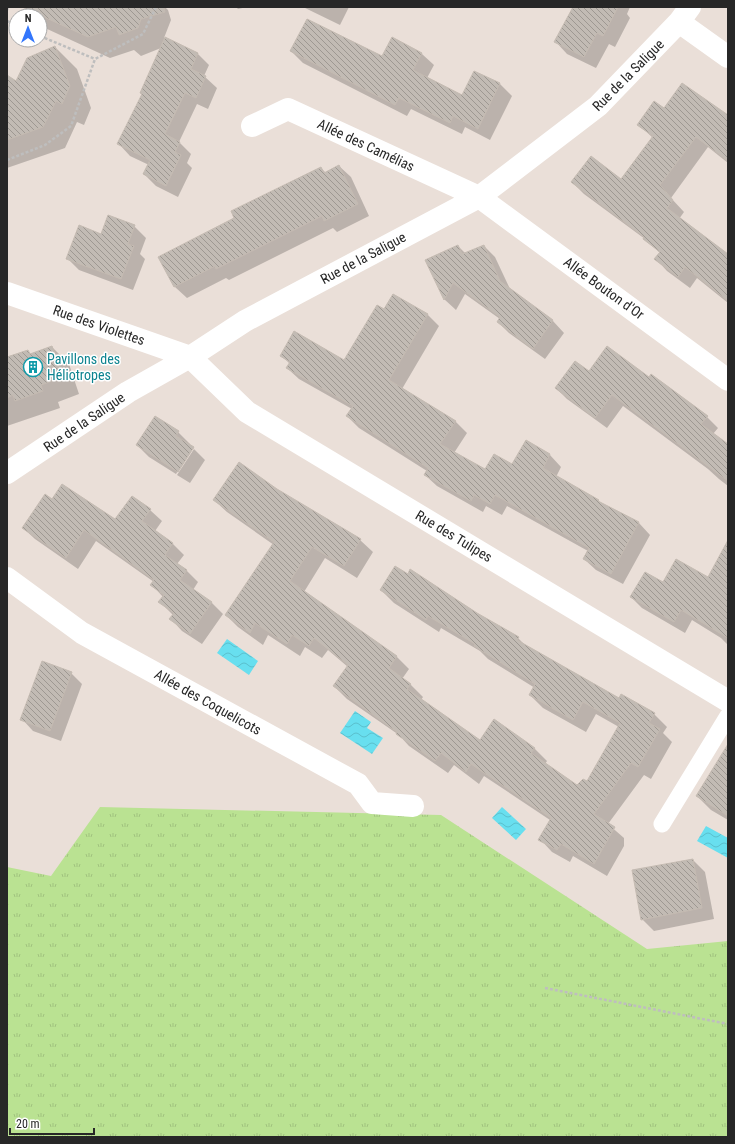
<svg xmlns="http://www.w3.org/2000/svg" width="735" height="1144" font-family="'Roboto Condensed',sans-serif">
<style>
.grass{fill:url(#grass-tufts)}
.water{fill:url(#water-waves)}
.shadow{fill:#0003}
.building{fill:url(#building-back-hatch);stroke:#c5bbb2}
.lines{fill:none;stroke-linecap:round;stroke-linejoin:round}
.path{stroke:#bebebe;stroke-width:2.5;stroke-dasharray:3 2;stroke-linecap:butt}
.service{stroke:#fff;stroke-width:17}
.minor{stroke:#fff;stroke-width:22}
.labels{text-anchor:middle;stroke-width:3;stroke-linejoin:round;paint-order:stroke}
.street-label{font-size:14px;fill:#272727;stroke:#fff}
.culture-label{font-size:14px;fill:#0d838f;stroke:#fff;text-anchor:start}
</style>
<defs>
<pattern id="grass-tufts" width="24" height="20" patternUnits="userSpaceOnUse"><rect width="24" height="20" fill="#bae292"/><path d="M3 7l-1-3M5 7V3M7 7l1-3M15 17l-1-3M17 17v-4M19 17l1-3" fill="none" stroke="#a0c27e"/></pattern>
<pattern id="water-waves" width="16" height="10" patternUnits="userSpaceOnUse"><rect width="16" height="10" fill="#68dfef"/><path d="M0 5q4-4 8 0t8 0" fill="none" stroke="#5abfcd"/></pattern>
<pattern id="building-back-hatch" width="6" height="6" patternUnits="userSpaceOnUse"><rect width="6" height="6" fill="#c2bbb4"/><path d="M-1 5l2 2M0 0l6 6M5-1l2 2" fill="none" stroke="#9e9892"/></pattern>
</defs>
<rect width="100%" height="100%" fill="#eadfd8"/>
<path class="grass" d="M 100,807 L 441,815 L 647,949 L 728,941 L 728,1137 L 7,1137 L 7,867 L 51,876 Z"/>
<path class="water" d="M 227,639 L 258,661 L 249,675 L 217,653 Z
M 355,711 L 371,722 L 367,728 L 383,738 L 372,754 L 340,733 Z
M 502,807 L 526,829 L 516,840 L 492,818 Z
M 706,826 L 728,838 L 728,858 L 697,841 Z"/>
<path class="shadow" d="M 24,7 L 165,7 L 168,10 L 171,20 L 164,38 L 198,54 L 209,65 L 204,76 L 217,88 L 208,109 L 197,104 L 179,142 L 191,154 L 187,163 L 192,168 L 178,197 L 156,186 L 144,174 L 149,165 L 130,156 L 119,144 L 143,94 L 161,48 L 141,56 L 134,50 L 110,58 L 45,28 L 40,23 L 40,16 L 33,16 Z
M 236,7 L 247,7 L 238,9 Z
M 303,7 L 349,7 L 340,25 Z
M 574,7 L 630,7 L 627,14 L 630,18 L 615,47 L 609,44 L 596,68 L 567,54 L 556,42 Z
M 392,39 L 422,54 L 434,65 L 427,78 L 463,96 L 474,72 L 500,84 L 512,96 L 490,140 L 465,127 L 462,134 L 411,109 L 407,116 L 303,63 L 291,51 L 383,58 Z
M 55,47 L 77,69 L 91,108 L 84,125 L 77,122 L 65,148 L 7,168 L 7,83 L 17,82 Z
M 664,110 L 728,119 L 728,163 L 708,147 L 671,198 L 684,212 L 679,219 L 728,255 L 728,303 L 697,278 L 690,288 L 667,271 L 656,259 L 660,253 L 645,239 L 584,194 L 572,182 L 621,181 L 653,138 L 639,125 Z
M 339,166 L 351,177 L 369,216 L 337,232 L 333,228 L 229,280 L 226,278 L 187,298 L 175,287 L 160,258 L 236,218 L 321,168 L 326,173 Z
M 134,226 L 146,238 L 140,254 L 145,259 L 133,290 L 79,270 L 67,258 L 101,235 Z
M 458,246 L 466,254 L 484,246 L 495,257 L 510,289 L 553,321 L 564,333 L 545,359 L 509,333 L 498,322 L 500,319 L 465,294 L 456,310 L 444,299 Z
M 385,310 L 427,314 L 439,326 L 402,389 L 455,421 L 467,433 L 454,453 L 485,471 L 513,466 L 526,442 L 550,455 L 561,467 L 556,477 L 601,503 L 639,523 L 650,535 L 623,584 L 596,570 L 584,559 L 588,551 L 507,506 L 502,515 L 486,506 L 483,512 L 437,486 L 425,475 L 427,471 L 359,428 L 347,416 L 352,409 L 299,379 L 287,368 L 290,364 L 281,355 L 345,362 Z
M 52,347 L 69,364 L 79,394 L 58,402 L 60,408 L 7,426 L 7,358 L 28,351 L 31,355 Z
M 589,373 L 649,378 L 707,417 L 718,428 L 713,434 L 728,445 L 728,486 L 719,479 L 708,469 L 623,406 L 607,428 L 567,399 L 556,388 Z
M 178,432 L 190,444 L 189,445 L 193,448 L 205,460 L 190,483 L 177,475 L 194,449 L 191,449 L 176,474 L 149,457 L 137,445 Z
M 277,490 L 360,540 L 373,552 L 357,578 L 325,558 L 304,592 L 397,657 L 409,669 L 402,679 L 411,685 L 423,697 L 421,700 L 480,741 L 494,720 L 535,749 L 547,761 L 545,764 L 577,786 L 587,783 L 619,727 L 596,714 L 586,732 L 543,708 L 530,695 L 535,688 L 488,659 L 480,651 L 441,628 L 439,632 L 394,603 L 381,590 L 477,614 L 518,638 L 525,645 L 620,699 L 654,714 L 667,727 L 663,733 L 672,742 L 651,779 L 644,775 L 608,824 L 624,838 L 624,846 L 607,876 L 573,856 L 570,862 L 552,852 L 540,839 L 550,820 L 484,776 L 479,784 L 454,765 L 448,773 L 409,746 L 399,735 L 347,699 L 334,686 L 348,667 L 328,650 L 322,658 L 305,647 L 300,656 L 268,635 L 263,645 L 238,627 L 226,615 L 274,545 L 227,512 L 214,500 Z
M 53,500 L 115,521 L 150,510 L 162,521 L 155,531 L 173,544 L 184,555 L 177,564 L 187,571 L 198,582 L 193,590 L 212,603 L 223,614 L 202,644 L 182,631 L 171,619 L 173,615 L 160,602 L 163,597 L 152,585 L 154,582 L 96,541 L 78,569 L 35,539 L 23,528 Z
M 728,553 L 728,645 L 721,638 L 692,620 L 685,633 L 642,608 L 631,597 L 664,583 L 708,578 Z
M 71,673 L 82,684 L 61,741 L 33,731 L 22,719 Z
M 728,760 L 728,820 L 711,810 L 697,796 Z
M 693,860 L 705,872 L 714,919 L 654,931 L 642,919 Z"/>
<path class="building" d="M 22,7 L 164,7 L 165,12 L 141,19 L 138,28 L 119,35 L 116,27 L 88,37 Z
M 573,7 L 618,7 L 603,36 L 597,33 L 584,57 L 554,42 Z
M 307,19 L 382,56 L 392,37 L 422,53 L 413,70 L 462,95 L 474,71 L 500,83 L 478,129 L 453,116 L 450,123 L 399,98 L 395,105 L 290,51 Z
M 165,37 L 198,53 L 191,69 L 206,76 L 196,98 L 185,93 L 165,134 L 180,142 L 175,152 L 181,155 L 166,186 L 143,174 L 150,160 L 117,144 L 142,94 L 140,93 Z
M 55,46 L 70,86 L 62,104 L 56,101 L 43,127 L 7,140 L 7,75 L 16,81 L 27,58 Z
M 682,83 L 728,115 L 728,161 L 696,137 L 660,185 L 673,200 L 667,208 L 728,254 L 728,301 L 685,267 L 678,277 L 654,259 L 660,252 L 643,239 L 644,237 L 571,182 L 591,156 L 621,179 L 653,136 L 637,125 L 654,101 L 664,108 Z
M 339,165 L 358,204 L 324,221 L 322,216 L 216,269 L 215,266 L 174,287 L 158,257 L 234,218 L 231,211 L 321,167 L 324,173 Z
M 108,215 L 135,225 L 128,244 L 134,246 L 121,279 L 66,259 L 79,225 L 101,234 Z
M 458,245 L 462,254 L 484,245 L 500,281 L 553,320 L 533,349 L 497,322 L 500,317 L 453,283 L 444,300 L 425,260 Z
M 393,294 L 428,314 L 389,380 L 456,421 L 440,444 L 485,469 L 494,454 L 512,464 L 526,440 L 550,454 L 543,468 L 599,500 L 598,501 L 639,522 L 611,574 L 583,559 L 589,548 L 495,495 L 490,504 L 474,495 L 471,501 L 424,475 L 428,468 L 346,416 L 353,406 L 286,368 L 290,362 L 280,356 L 294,331 L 344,360 L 377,305 L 384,309 Z
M 52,346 L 63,377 L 41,385 L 43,391 L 15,401 L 13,395 L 7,398 L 7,357 L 28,350 L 30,354 Z
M 607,346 L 649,377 L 651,374 L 708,416 L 701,424 L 728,444 L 728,481 L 612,395 L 595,418 L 555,388 L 575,361 L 589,371 Z
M 155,416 L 179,431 L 176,436 L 194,447 L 178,472 L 136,445 Z
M 239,462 L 277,489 L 361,539 L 344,566 L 312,547 L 290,581 L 397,656 L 389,668 L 411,684 L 407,689 L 480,740 L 494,719 L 535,748 L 531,753 L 577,785 L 583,779 L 587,781 L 620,723 L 583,702 L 573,720 L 529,695 L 535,684 L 474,646 L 475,644 L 428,616 L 426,620 L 380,590 L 395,566 L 408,574 L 410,569 L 477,613 L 519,637 L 517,640 L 619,698 L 621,694 L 655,713 L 649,723 L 660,729 L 638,767 L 631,763 L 594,814 L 615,827 L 594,864 L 561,844 L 557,850 L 538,840 L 551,818 L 471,764 L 466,772 L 441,753 L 435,761 L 396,734 L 397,732 L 333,686 L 348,665 L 314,638 L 309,646 L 292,635 L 287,644 L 255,623 L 250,633 L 225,615 L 274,542 L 213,500 Z
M 62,484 L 115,519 L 132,496 L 151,509 L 142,521 L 173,543 L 165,555 L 187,570 L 180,580 L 212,602 L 190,634 L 169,619 L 174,613 L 158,602 L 164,595 L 150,585 L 154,580 L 84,530 L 66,558 L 22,528 L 45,494 L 52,499 Z
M 728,540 L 728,638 L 681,610 L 674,622 L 630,597 L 645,572 L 663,582 L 676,559 L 708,577 Z
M 42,661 L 72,672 L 50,731 L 20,720 Z
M 728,744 L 728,816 L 696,796 Z
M 693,859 L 702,908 L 641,920 L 632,870 Z"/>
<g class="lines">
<path class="path" d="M 7,10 L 8,7
M 7,21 L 16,25
M 40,36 L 95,59
M 7,160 L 45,145 L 71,126 L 95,59 L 143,34 L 156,7
M 545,988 L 728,1024"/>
<path class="service" d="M 662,824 L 728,716"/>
<path class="minor" d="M 679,22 L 728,57
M 252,126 L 288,109 L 479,197 L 728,380
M 7,293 L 190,357 L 247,412 L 728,701
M 7,473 L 128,392 L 190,357 L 245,321 L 479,197 L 598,106 L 679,22 L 690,7
M 7,578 L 82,633 L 358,784 L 372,803 L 413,806"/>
</g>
<defs>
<symbol id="building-ring" viewBox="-11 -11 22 22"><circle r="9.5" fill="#fff" stroke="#0f9aa8" stroke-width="1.5"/><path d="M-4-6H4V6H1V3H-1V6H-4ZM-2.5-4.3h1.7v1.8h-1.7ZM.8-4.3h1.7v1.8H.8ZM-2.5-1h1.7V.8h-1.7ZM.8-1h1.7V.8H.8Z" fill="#0f9aa8"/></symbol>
</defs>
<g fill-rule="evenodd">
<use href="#building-ring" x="22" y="356" width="22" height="22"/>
</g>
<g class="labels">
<g class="street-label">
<text transform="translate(628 75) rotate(-45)" y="5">Rue de la Saligue</text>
<text transform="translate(366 145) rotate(25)" y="5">Allée des Camélias</text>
<text transform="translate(363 258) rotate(-28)" y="5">Rue de la Saligue</text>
<text transform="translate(604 288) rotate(36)" y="5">Allée Bouton d'Or</text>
<text transform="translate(99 325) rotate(19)" y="5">Rue des Violettes</text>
<text transform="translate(84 422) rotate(-34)" y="5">Rue de la Saligue</text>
<text transform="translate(454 536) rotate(31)" y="5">Rue des Tulipes</text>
<text transform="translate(208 702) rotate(29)" y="5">Allée des Coquelicots</text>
</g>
<g class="culture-label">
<text x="47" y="364">Pavillons des<tspan x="47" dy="16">Héliotropes</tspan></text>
</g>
</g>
<rect width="735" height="1144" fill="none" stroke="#272727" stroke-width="16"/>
<g transform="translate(28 28)"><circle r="19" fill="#ffffff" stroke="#a9a9a9"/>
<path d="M0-3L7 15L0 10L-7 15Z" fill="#3376fc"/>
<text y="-6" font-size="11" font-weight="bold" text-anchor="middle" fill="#272727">N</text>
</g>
<path d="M10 1128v6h84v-6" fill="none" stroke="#272727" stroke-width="2"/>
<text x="16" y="1128" font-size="12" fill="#272727" stroke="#ffffff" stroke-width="3" paint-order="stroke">20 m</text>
</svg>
